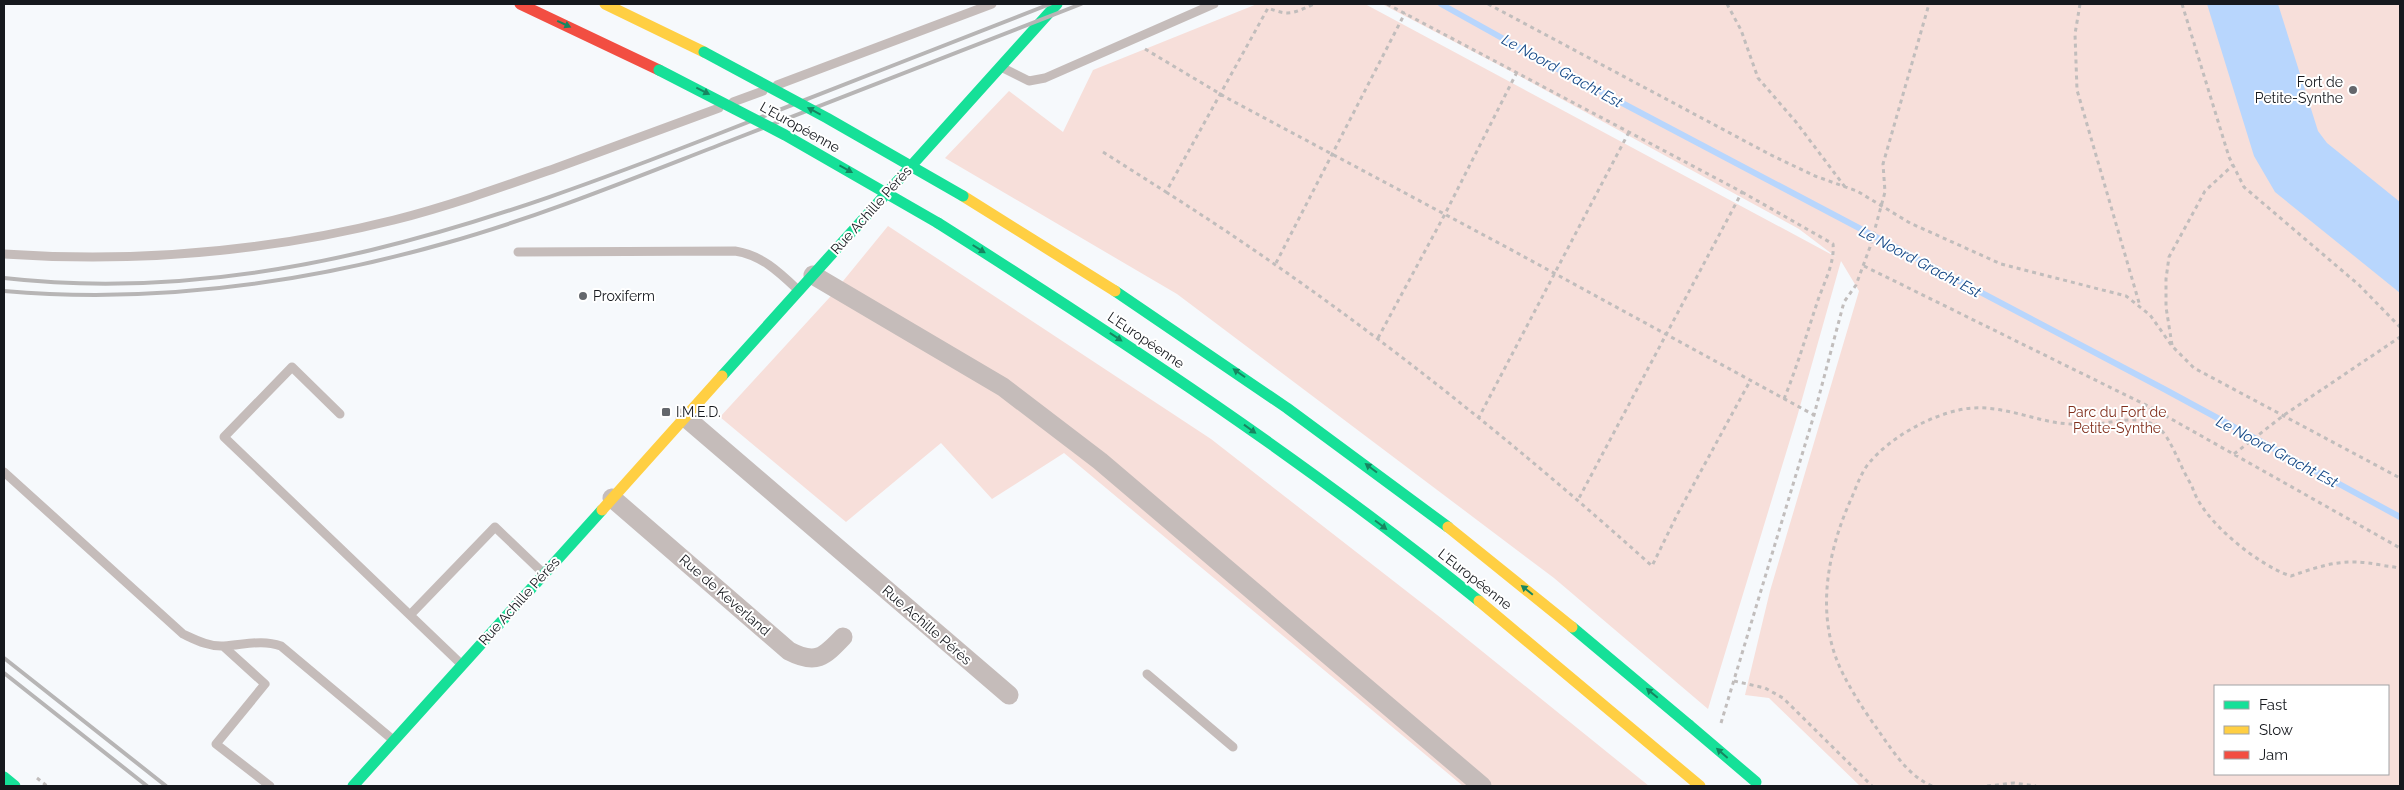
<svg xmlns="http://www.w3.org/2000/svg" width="2404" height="790" font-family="Raleway,sans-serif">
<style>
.green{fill:#f7dfda;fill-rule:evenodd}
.water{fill:#b8d6fd}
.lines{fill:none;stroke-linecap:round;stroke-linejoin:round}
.stream{stroke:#b8d6fd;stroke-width:6}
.path{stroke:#c1bdbc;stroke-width:3;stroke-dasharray:4 4;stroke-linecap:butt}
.lane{stroke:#c5bcba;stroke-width:9}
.street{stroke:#c5bcba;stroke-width:19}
.fast{stroke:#16e098;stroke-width:11}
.slow{stroke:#ffcf43;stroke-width:11}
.jam{stroke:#f24e42;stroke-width:11}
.rail{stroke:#b7b5b5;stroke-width:4}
.fast-bridge{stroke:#16e098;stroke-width:11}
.oneway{fill:#168661}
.poi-dot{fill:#64676c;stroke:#fff;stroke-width:2}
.labels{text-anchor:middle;stroke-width:4;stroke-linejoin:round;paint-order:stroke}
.poi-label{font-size:14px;fill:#16191e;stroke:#fff;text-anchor:start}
.street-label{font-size:14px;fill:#16191e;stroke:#fff}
.park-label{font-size:14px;fill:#812f1c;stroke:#fff}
.water-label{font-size:15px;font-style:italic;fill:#134786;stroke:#fff}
</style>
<rect width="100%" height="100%" fill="#f6f9fc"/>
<path class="green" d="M 1257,4 L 1365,4 L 1836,257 L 1799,229 L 1516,74 L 1382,4 L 2400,4 L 2400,786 L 1860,786 L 1769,698 L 1745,695 L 1770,591 L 1859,291 L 1841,261 L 1797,417 L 1708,709 L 1554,578 L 1177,294 L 945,158 L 1009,91 L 1063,132 L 1093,70 ZM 2215,686 L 2388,686 L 2388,774 L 2215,774 Z
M 888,226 L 1211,439 L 1441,618 L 1649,786 L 1463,786 L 1064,453 L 992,499 L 941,443 L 846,522 L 720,417 L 830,297 Z"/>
<path class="water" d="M 2207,4 L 2278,4 L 2318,131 L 2327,143 L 2400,202 L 2400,293 L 2275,192 L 2254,156 Z"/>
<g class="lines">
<path class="stream" d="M 1441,4 L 1554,67 L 2164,389 L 2400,517"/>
<path class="path" d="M 1387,4 L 1742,192 L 1578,500
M 1488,4 L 1771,155 L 1815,176 L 1857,191 L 1910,223 L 2001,264 L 2126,296 L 2150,315 L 2172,346 L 2194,368 L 2400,478
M 1727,4 L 1741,30 L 1758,78 L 1796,122 L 1845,187
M 2080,4 L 2075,34 L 2077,90 L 2140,306
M 2182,4 L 2229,157 L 2244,187 L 2359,285 L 2400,327
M 1145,49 L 1227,98 L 1508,248 L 1814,415
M 1103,152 L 1166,192 L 1268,8 C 1289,16 1292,14 1314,4
M 1166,192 C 1339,302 1500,429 1652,566 L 1677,515 L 1750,381
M 1742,192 L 1833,244 C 1835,262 1824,283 1818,300 C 1807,333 1797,367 1784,399
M 1276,263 L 1405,13
M 1864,266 L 2150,407 L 2400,548
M 1378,338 L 1445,214 L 1517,72
M 2172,345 L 2166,307 L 2166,279 L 2169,257 L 2205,191 L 2233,165
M 2150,408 L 2156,425
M 1478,419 L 1629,132
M 2234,454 L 2284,415 L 2400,337
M 1734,681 L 1765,688 L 1783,698 L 1872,786
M 1721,723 L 1814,415 L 1844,302 L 1856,285 L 1870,247 L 1885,192 L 1883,164 L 1929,4
M 37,778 L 47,786
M 1932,786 C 1908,776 1892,750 1878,730 C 1863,709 1843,679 1835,655 C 1817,603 1830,545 1852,497 C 1857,485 1861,473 1869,463 C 1890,438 1927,417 1959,410 C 1993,402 2026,418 2059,423 C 2071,424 2085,426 2097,424 C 2122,421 2149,412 2166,436 C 2176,452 2182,470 2192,486 C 2201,520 2259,566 2291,576 C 2326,564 2344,558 2381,565 C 2388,567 2394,566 2400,569
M 1987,786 L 2014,783 L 2036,786"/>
<path class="lane" d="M 1003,68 L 1029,81 L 1045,78 L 1214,4
M 777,85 L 992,4
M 733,102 L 763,91
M 518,252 L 735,251 C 761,255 778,271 797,289
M 4,254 C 135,263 266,252 394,220 C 449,206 502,187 556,168 C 610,148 665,128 719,108
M 340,414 L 292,367 L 224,437 L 460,663
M 4,472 L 183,634 C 196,640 209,647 224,646 C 244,645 262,639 281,646 L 392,739
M 410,615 L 495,527 L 542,572
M 223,646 L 265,684 L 216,744 L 270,786
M 1147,674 L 1233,747"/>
<path class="street" d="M 813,275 L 1003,387 L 1100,461 L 1482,786
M 685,417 L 1009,695
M 612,498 L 789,651 C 816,665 824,657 843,637"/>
<path class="fast" d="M 938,223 C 1124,341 1307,462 1479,601
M 1115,291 L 1287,408 L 1448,527
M 722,376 L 1057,4
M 1572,627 L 1689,725
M 4,777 L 15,786
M 353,786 L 602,510"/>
<path class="slow" d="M 605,4 L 704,52
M 963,196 L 1115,291
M 602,510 L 722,376
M 1448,527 L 1572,627
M 1479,601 L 1700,786"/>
<path class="jam" d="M 520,4 L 659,70"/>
<path class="rail" d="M 4,278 C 257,307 491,223 723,132 C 832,89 941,47 1050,4
M 4,291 C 153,304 302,284 446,243 C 542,216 634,178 727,142 C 845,96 963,50 1081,4
M 4,658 L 166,786
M 4,673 L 147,786"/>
<path class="fast-bridge" d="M 704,52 L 827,118 L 963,196
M 659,70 L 785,135 L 938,223
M 1689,725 L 1756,782"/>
</g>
<defs><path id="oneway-solid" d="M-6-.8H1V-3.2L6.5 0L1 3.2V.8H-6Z" transform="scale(1.25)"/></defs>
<g class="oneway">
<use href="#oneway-solid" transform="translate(564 24) rotate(25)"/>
<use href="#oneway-solid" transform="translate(703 91) rotate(27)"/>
<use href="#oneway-solid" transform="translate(814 111) rotate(-152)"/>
<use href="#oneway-solid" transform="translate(846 169) rotate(29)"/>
<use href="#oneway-solid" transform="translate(979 249) rotate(32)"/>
<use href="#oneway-solid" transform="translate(1116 337) rotate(34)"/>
<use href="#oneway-solid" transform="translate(1239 373) rotate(-145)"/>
<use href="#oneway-solid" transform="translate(1250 429) rotate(36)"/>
<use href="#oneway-solid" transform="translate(1371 468) rotate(-143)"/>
<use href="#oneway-solid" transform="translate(1381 525) rotate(37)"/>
<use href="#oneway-solid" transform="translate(1527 590) rotate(-141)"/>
<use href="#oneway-solid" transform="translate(1652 693) rotate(-140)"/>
<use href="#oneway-solid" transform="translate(1722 753) rotate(-139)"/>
</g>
<g class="poi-dot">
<circle cx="2353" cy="90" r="5"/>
<circle cx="583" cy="296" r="5"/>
<rect x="661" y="407" width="10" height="10" rx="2.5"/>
</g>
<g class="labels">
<g class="poi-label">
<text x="2343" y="87" text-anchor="end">Fort de<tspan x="2343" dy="16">Petite-Synthe</tspan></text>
<text x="593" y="301">Proxiferm</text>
<text x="676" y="417">I.M.E.D.</text>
</g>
<g class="street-label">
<text transform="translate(800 127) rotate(29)" y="5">L'Européenne</text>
<text transform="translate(871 210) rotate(-48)" y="5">Rue Achille Pérès</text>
<text transform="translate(1146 340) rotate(34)" y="5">L'Européenne</text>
<text transform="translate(1475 579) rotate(38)" y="5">L'Européenne</text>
<text transform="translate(725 595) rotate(41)" y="5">Rue de Keverland</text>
<text transform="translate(519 601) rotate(-48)" y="5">Rue Achille Pérès</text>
<text transform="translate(927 625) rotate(41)" y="5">Rue Achille Pérès</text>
</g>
<g class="park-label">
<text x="2117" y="417">Parc du Fort de<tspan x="2117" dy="16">Petite-Synthe</tspan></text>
</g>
<g class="water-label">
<text transform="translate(1562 71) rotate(29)" y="5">Le Noord Gracht Est</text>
<text transform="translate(1920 262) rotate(28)" y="5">Le Noord Gracht Est</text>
<text transform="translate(2277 452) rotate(28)" y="5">Le Noord Gracht Est</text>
</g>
</g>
<rect width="2404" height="790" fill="none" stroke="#16191e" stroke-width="10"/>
<rect x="2214" y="685" width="175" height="90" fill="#ffffff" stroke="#a2a3a5"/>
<rect x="2224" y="701" width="25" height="8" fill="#16e098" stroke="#a2a3a5"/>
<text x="2259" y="710" font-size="15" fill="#16191e">Fast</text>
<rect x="2224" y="726" width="25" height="8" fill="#ffcf43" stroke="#a2a3a5"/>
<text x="2259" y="735" font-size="15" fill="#16191e">Slow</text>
<rect x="2224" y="751" width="25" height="8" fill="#f24e42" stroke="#a2a3a5"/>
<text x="2259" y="760" font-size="15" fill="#16191e">Jam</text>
</svg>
